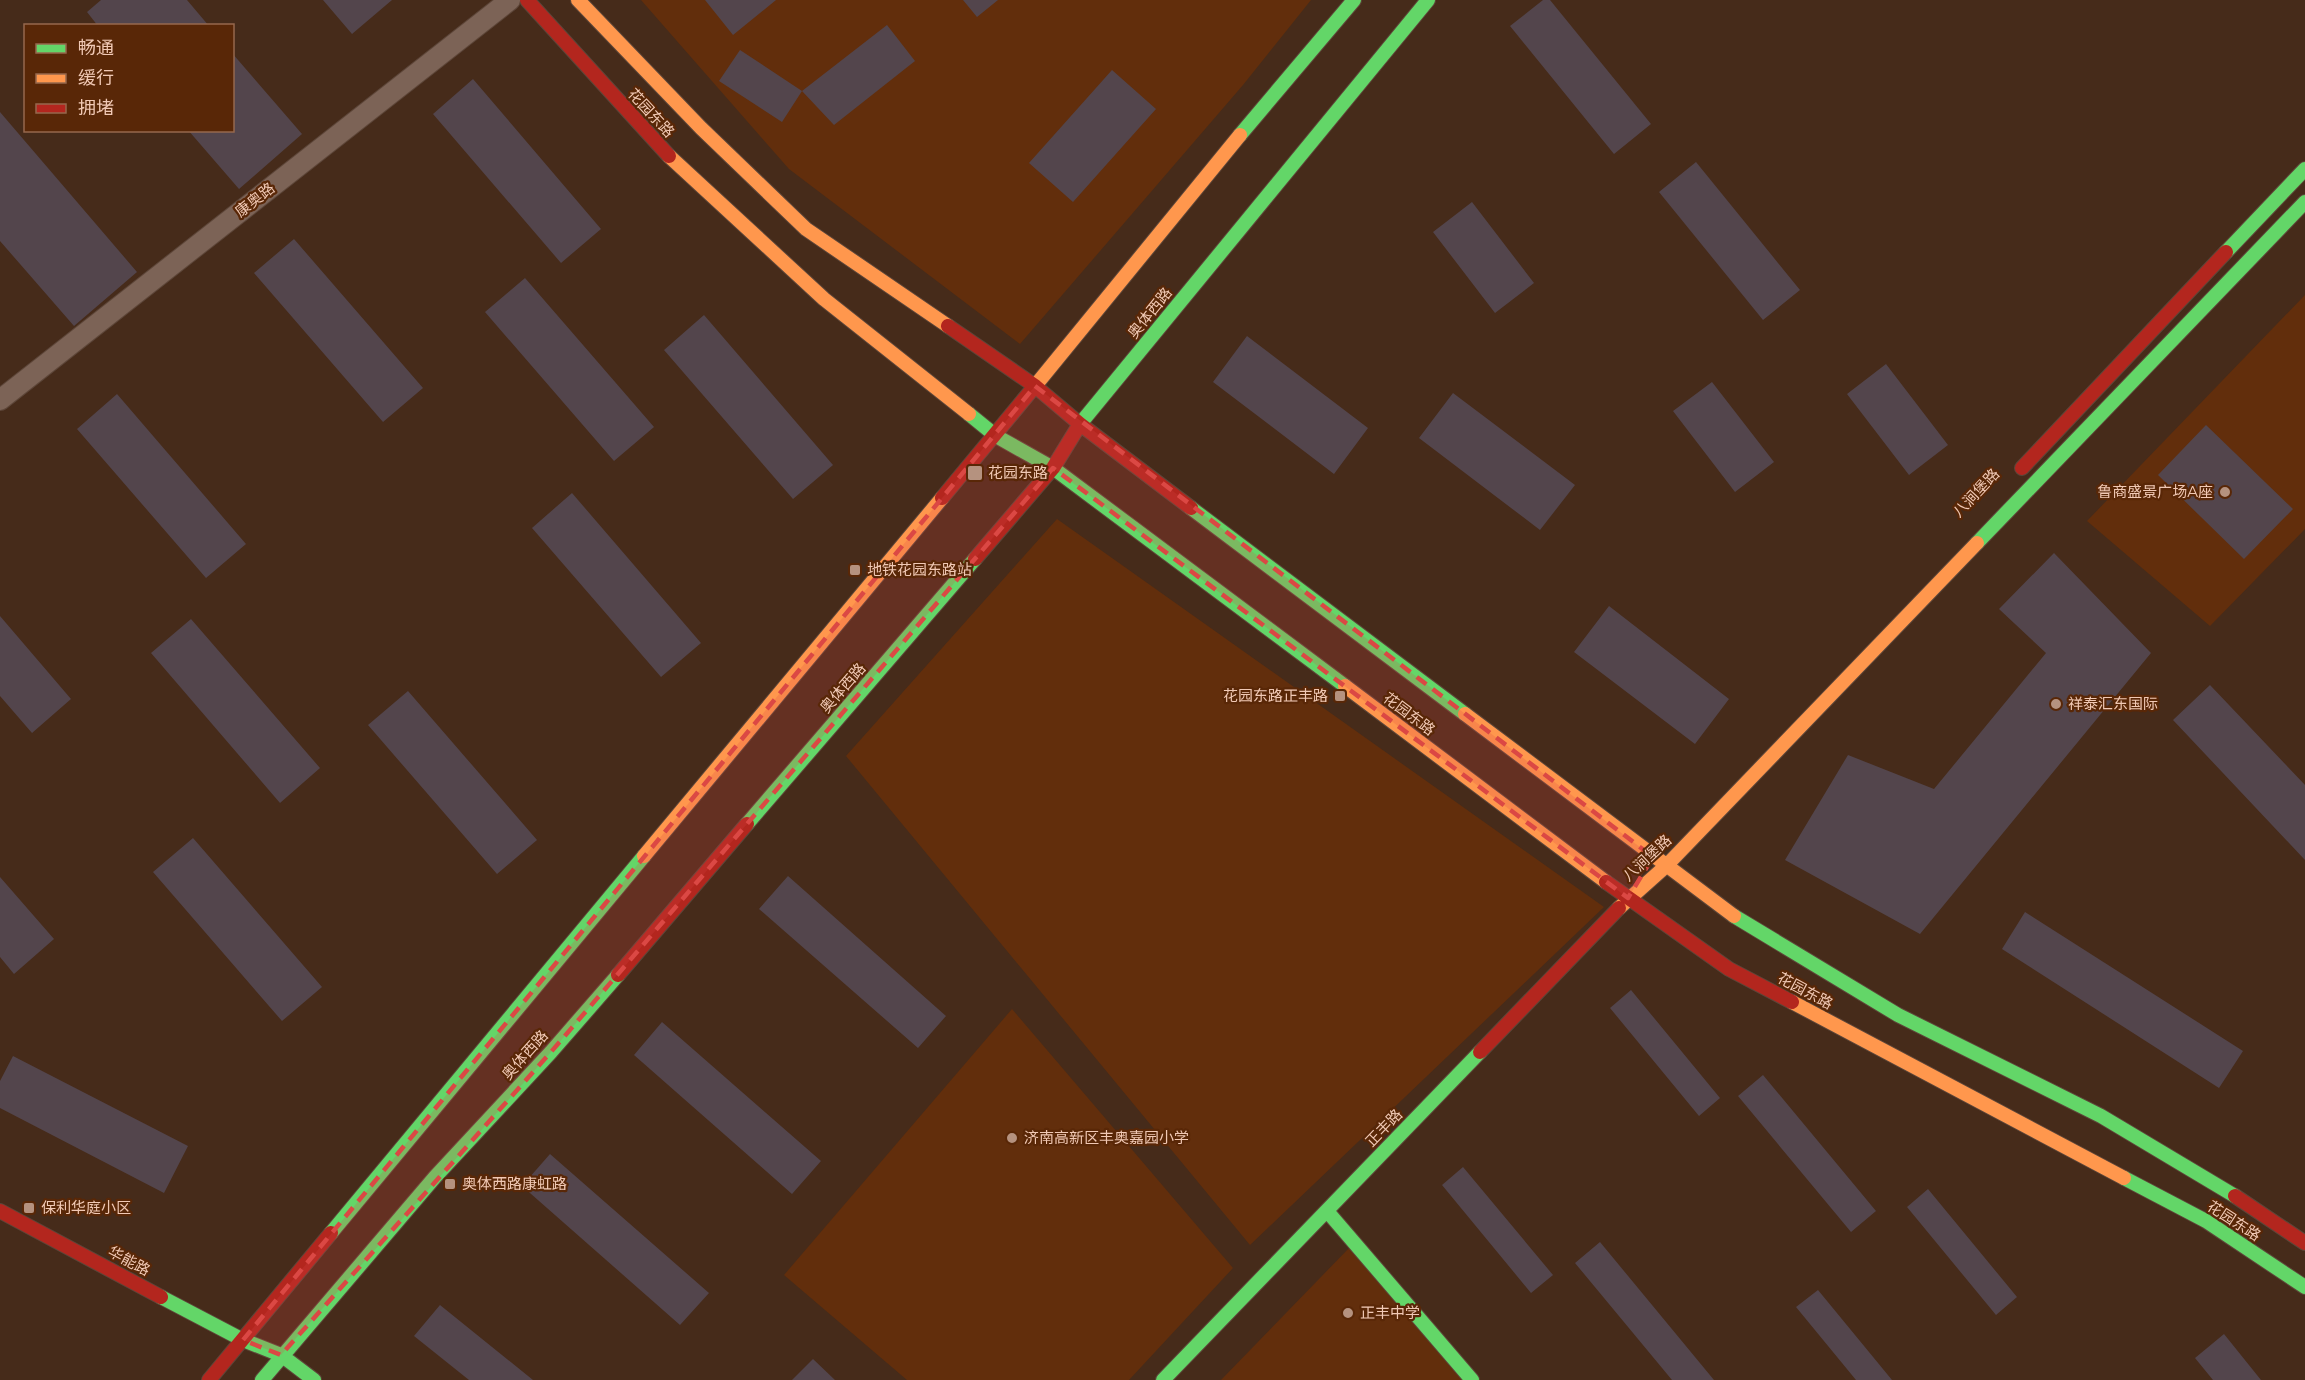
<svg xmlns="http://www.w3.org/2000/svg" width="2305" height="1380" font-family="Montserrat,'Noto Sans SC',sans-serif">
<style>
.built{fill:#622e0c}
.building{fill:#53454c}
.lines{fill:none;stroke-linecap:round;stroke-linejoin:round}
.street-casing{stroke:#5d4639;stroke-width:22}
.fast-casing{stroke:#5d4639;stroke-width:16}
.slow-casing{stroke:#5d4639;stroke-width:16}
.jam-casing{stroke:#5d4639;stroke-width:16}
.street{stroke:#7c6356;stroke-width:20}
.fast{stroke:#63d668;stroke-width:14}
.slow{stroke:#ff974d;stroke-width:14}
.jam{stroke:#b3261e;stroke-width:14}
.marked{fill:#db4844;fill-opacity:0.2;stroke:#db4844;stroke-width:4.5;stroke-dasharray:12 8;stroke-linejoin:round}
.poi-dot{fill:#b5927f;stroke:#592707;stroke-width:2}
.labels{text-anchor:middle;stroke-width:4.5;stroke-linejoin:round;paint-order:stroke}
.street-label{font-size:15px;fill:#f1c9b5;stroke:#592707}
.poi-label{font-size:15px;fill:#f1c9b5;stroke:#592707;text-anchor:start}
</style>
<rect width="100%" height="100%" fill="#462b1a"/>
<path class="built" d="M 641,0 L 1311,0 L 1243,85 L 1020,344 L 789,169 Z
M 2305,295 L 2305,529 L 2210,626 L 2087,521 Z
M 1057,519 L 1604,907 L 1250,1245 L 846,756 Z
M 1012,1009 L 1233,1268 L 1129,1380 L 907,1380 L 784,1275 Z
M 1352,1245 L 1467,1380 L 1221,1380 Z"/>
<path class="building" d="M 101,0 L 187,0 L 209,26 L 98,26 L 87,12 Z
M 323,0 L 392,0 L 352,34 Z
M 705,0 L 776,0 L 733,35 Z
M 963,0 L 998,0 L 977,17 Z
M 1543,0 L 1550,0 L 1651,124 L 1614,154 L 1510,26 Z
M 887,25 L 915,61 L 834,125 L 802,91 Z
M 740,50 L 802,91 L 782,122 L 719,81 Z
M 232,53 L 302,134 L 239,189 L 188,130 L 232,130 Z
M 1112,70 L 1156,109 L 1073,202 L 1029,163 Z
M 473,79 L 601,229 L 561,263 L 433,114 Z
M 0,112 L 137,272 L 74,326 L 0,241 Z
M 1696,162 L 1800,290 L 1763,320 L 1659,192 Z
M 1472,202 L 1534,283 L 1495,313 L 1433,232 Z
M 294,239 L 423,388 L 383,422 L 254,273 Z
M 525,278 L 654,427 L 614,461 L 485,312 Z
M 704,315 L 833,465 L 793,499 L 664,350 Z
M 1247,336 L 1368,428 L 1334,474 L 1213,382 Z
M 1886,364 L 1948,445 L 1909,475 L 1847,394 Z
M 1712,382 L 1774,462 L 1735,492 L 1673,411 Z
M 1453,393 L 1575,485 L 1540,530 L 1419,438 Z
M 117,394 L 246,544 L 206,578 L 77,429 Z
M 2206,425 L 2293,509 L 2244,559 L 2158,475 Z
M 572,493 L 701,643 L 661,677 L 532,528 Z
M 2054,553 L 2151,653 L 1920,934 L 1785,860 L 1848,755 L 1934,789 L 2046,653 L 1999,609 Z
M 1609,606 L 1729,699 L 1695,744 L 1574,652 Z
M 0,616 L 71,699 L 32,733 L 0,696 Z
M 191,619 L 320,768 L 280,803 L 151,653 Z
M 2210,685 L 2305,785 L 2305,860 L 2173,720 Z
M 408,691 L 537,840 L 497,874 L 368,725 Z
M 193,838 L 322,987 L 282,1021 L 153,872 Z
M 788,876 L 946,1016 L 918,1048 L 759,909 Z
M 0,877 L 54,939 L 14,974 L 0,957 Z
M 2025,912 L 2243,1051 L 2219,1088 L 2002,949 Z
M 1631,990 L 1720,1098 L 1699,1116 L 1610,1008 Z
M 662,1022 L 821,1161 L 792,1194 L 634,1055 Z
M 13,1056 L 188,1146 L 164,1193 L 0,1108 L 0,1081 Z
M 1763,1075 L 1876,1211 L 1851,1232 L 1738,1096 Z
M 550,1154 L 709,1293 L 680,1325 L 522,1186 Z
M 1463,1167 L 1553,1275 L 1531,1293 L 1442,1185 Z
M 1928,1189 L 2017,1297 L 1996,1315 L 1907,1207 Z
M 1600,1242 L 1714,1380 L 1672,1380 L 1575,1263 Z
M 1818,1290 L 1892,1380 L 1856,1380 L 1796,1307 Z
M 440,1305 L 533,1380 L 469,1380 L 414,1336 Z
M 2224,1334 L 2261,1380 L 2213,1380 L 2195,1358 Z
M 813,1359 L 835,1380 L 792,1380 Z"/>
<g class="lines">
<defs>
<path id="street" d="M 0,400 L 510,0"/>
<path id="fast" d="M 1240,135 L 1354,0
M 2226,252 L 2305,169
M 969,414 L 996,436 L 1053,468 L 1345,686
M 1080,424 L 1428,0
M 1191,508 L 1465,714
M 1977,543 L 2305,202
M 747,824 L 975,559
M 1734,916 L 1898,1015 L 2101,1116 L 2235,1196
M 2124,1178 L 2206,1221 L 2305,1287
M 1327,1211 L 1472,1380
M 331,1233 L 644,856
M 161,1297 L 243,1340 L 281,1355 L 314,1380
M 262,1380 L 435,1177 L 551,1052 L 618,975
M 1163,1380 L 1480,1052"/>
<path id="slow" d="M 578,0 L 701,128 L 806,229 L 948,326
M 669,156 L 824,299 L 969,414
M 1035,386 L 1240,135
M 1345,686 L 1606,882
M 1465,714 L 1734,916
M 644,856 L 942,498
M 1619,908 L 1666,866 L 1977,543
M 1792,1002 L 2124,1178"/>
<path id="jam" d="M 527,0 L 669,156
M 948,326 L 1035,386 L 1080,424 L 1191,508
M 2022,468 L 2226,252
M 942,498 L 1035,386
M 975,559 L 1053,468 L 1080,424
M 1606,882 L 1729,969 L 1792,1002
M 618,975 L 747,824
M 1480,1052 L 1619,908
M 2235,1196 L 2305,1243
M 0,1211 L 161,1297
M 209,1380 L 331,1233"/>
</defs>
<use href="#street" class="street-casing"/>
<use href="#fast" class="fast-casing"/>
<use href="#slow" class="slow-casing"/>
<use href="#jam" class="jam-casing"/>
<use href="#street" class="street"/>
<use href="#fast" class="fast"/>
<use href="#slow" class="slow"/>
<use href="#jam" class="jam"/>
</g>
<path class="marked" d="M 1035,386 L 1653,857 L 1628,898 L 1053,468 L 551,1052 L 281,1355 L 243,1340 Z"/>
<g class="poi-dot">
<rect x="967" y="465" width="16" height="16" rx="3"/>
<circle cx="2225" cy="492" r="6"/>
<rect x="849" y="564" width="12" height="12" rx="3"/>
<rect x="1334" y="690" width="12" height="12" rx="3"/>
<circle cx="2056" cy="704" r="6"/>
<circle cx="1012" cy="1138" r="6"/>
<rect x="444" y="1178" width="12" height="12" rx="3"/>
<rect x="23" y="1202" width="12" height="12" rx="3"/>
<circle cx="1348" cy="1313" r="6"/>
</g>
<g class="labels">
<g class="street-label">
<text transform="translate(651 113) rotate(47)" y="5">花园东路</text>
<text transform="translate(255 200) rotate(-38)" y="5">康奥路</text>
<text transform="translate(1150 313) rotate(-51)" y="5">奥体西路</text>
<text transform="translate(1976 493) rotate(-47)" y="5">八涧堡路</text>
<text transform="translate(843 688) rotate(-49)" y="5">奥体西路</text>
<text transform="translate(1409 714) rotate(37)" y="5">花园东路</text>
<text transform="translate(1647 858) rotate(-43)" y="5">八涧堡路</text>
<text transform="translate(1805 991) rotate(28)" y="5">花园东路</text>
<text transform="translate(525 1055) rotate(-48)" y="5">奥体西路</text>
<text transform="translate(1384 1128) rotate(-46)" y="5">正丰路</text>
<text transform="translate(2234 1221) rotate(33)" y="5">花园东路</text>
<text transform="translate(129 1261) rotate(28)" y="5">华能路</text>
</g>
<g class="poi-label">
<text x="988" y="478">花园东路</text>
<text x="2213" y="497" text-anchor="end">鲁商盛景广场A座</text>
<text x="867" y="575">地铁花园东路站</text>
<text x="1328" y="701" text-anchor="end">花园东路正丰路</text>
<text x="2068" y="709">祥泰汇东国际</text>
<text x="1024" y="1143">济南高新区丰奥嘉园小学</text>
<text x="462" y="1189">奥体西路康虹路</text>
<text x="41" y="1213">保利华庭小区</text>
<text x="1360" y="1318">正丰中学</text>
</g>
</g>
<rect x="24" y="24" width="210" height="108" fill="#592707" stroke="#96684d" stroke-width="1.5"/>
<rect x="36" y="44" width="30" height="9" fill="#63d668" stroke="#96684d" stroke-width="1.5"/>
<text x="78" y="54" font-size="18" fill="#f1c9b5">畅通</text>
<rect x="36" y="74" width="30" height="9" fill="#ff974d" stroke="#96684d" stroke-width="1.5"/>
<text x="78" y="84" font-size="18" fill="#f1c9b5">缓行</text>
<rect x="36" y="104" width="30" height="9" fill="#b3261e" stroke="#96684d" stroke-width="1.5"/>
<text x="78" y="114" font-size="18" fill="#f1c9b5">拥堵</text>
</svg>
